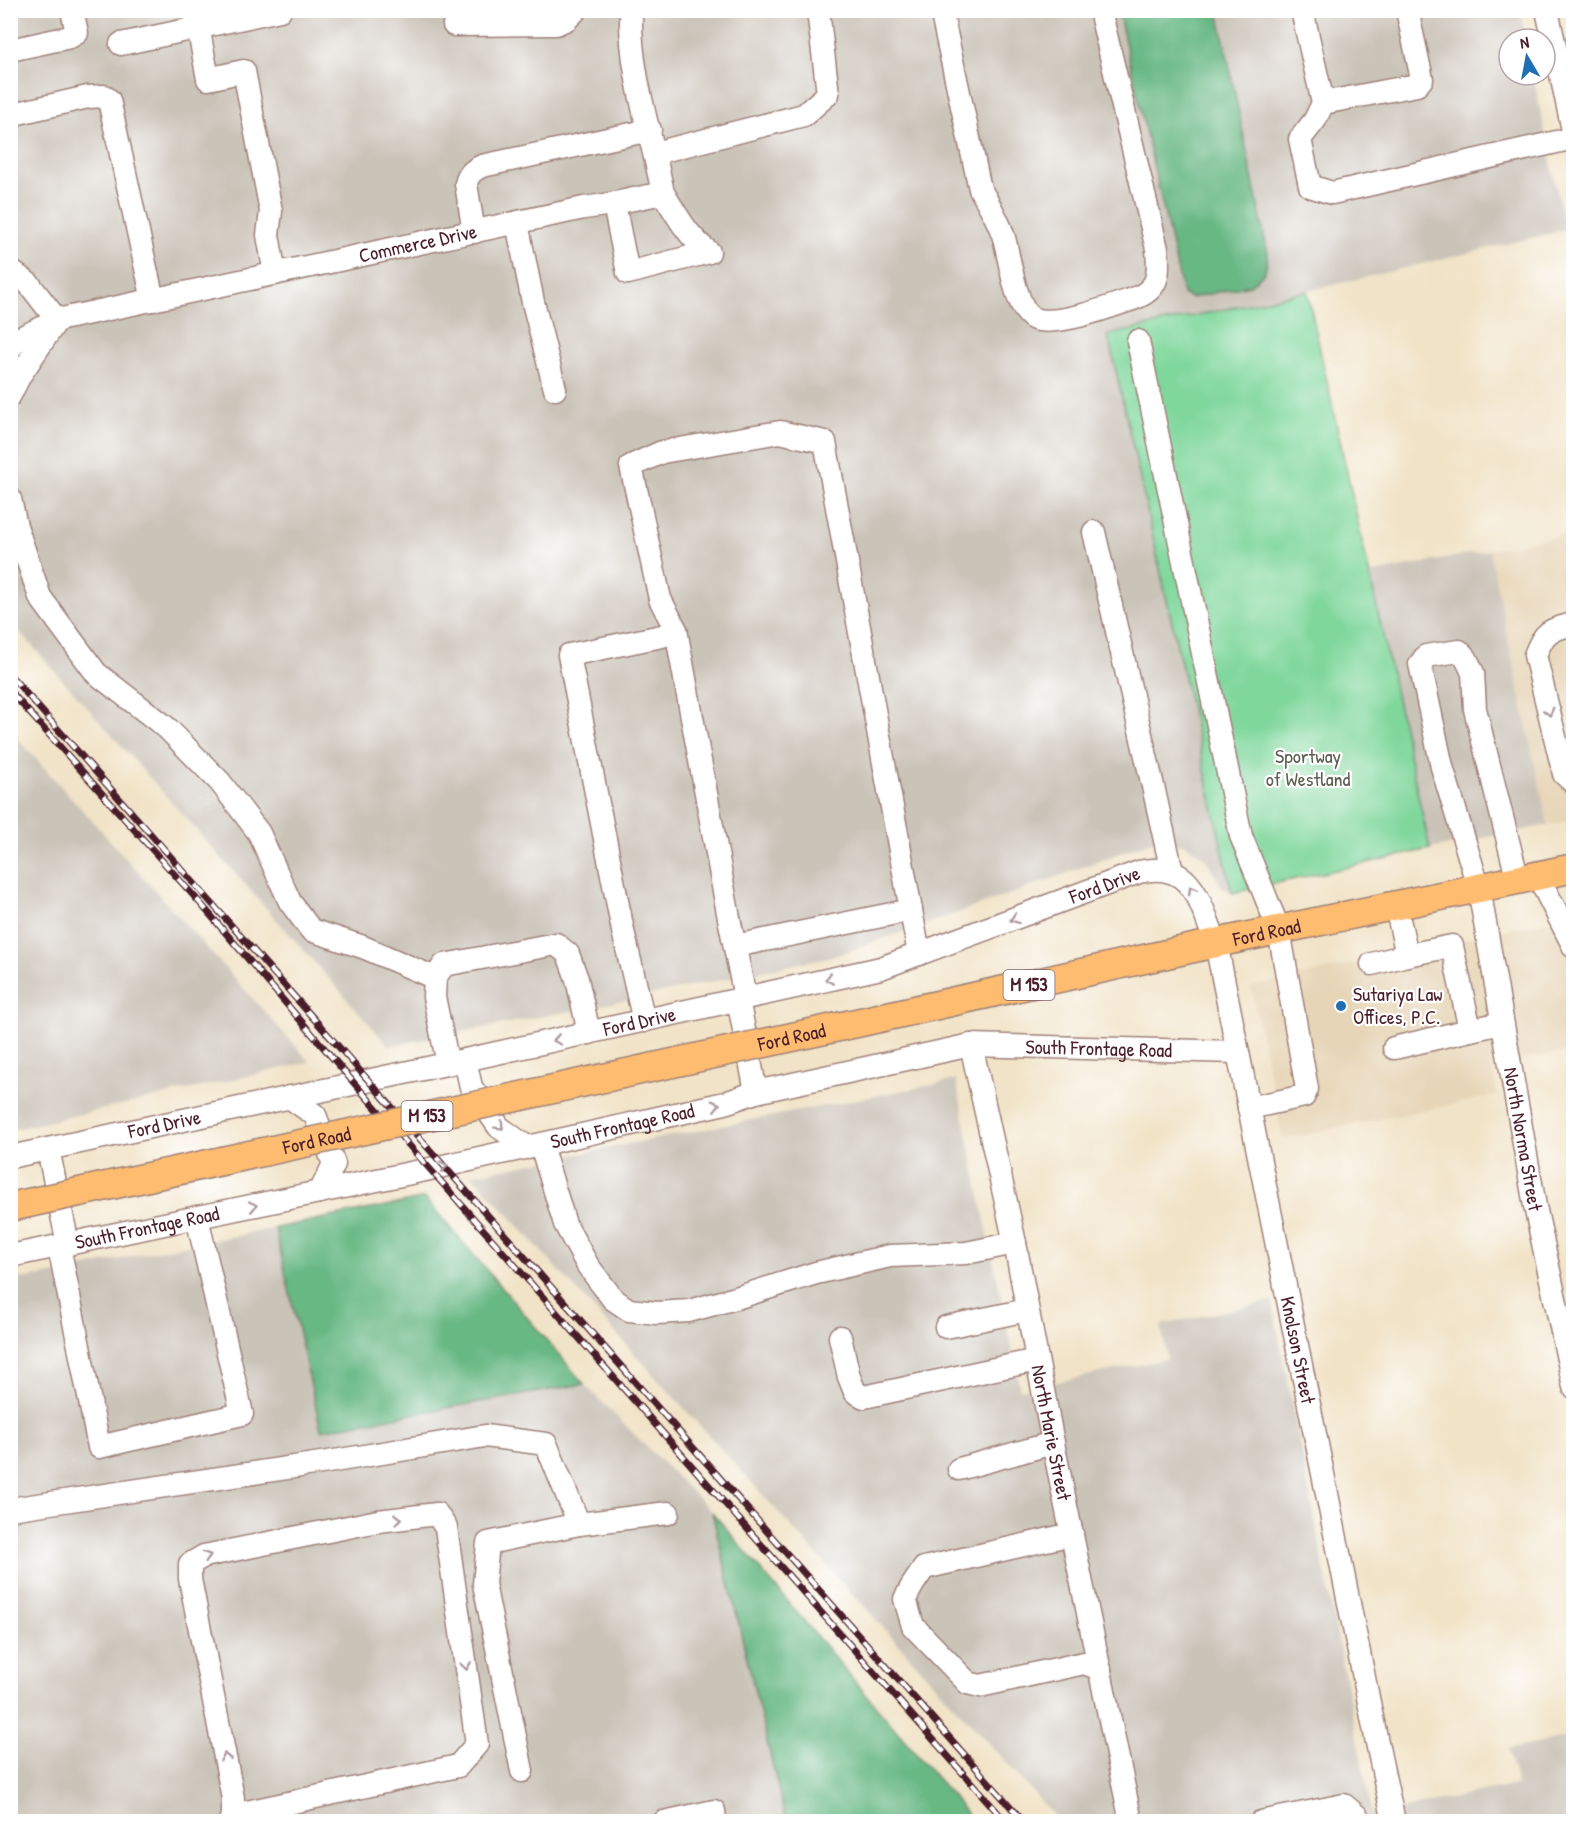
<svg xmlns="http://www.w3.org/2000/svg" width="1584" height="1832" font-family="'Patrick Hand',sans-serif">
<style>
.built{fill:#e7d5b7}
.industrial{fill:#cac3b8}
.green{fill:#80d79c;stroke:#657b64;stroke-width:1.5}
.forest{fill:#68b884;stroke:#596c58;stroke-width:1.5}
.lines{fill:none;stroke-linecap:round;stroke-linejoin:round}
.minor-casing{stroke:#9e8179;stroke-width:25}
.major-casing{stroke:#9e8179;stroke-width:31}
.minor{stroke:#fff;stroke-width:22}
.major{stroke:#febc70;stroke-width:28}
.rail-casing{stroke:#4a1f2b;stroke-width:7}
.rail{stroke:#fff;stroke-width:4.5;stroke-dasharray:14;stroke-linecap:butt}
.major-bridge-casing{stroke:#9e8179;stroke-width:31;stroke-linecap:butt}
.major-bridge{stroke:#febc70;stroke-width:28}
.oneway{stroke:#ae9aa0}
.poi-dot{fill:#1f6fb2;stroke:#fff;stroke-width:2}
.labels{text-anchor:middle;stroke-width:4.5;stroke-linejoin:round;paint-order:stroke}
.shield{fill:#fff;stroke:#80626b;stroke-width:1.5}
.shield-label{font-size:18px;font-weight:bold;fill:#4a1f2b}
.street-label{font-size:20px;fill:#4a1f2b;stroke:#fff}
.park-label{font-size:20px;fill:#5d5f53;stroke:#fff}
.poi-label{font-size:20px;fill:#4a1f2b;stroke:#fff;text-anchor:start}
</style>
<rect width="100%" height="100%" fill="#fff"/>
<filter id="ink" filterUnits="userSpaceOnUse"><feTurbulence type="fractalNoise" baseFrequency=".0167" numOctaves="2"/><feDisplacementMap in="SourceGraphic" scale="12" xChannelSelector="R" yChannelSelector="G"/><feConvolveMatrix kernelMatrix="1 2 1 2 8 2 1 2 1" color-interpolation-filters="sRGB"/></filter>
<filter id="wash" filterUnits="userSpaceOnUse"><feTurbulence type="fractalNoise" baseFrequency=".008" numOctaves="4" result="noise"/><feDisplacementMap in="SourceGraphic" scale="24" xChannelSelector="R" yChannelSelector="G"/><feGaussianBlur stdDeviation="1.35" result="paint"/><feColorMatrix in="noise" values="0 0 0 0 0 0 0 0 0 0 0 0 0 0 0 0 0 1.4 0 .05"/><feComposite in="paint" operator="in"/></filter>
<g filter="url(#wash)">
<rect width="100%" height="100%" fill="#f1e3c7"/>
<path class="built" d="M 1573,533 L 1573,820 L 1548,825 L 1489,550 Z
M 1573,915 L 1573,1051 L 1492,1065 L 1497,1095 L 1283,1139 L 1251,987 Z"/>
<path class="industrial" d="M 10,11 L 1520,11 L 1526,39 L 1509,39 L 1509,75 L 1533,75 L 1565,230 L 1307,291 L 1109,335 L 1232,893 L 1222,887 L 1205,857 L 1185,844 L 1152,841 L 1014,893 L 837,955 L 613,1003 L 389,1046 L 11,622 Z
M 1489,550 L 1548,825 L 1430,849 L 1369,574 Z
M 10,731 L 11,731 L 310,1062 L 11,1130 Z
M 956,1080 L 1020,1390 L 1167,1359 L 1161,1325 L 1272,1301 L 1372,1815 L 1517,1785 L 1508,1750 L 1573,1736 L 1573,1821 L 1059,1821 L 472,1175 Z
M 275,1228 L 321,1429 L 584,1384 L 712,1512 L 786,1821 L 11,1821 L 10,1280 L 56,1274 L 137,1255 Z"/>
<path class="green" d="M 1307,291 L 1430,849 L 1232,893 L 1108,335 Z"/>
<path class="forest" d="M 1118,11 L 1218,11 L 1268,254 L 1265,272 L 1250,285 L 1191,298 L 1183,294 Z
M 425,1198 L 584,1384 L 321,1430 L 275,1228 Z
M 712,1512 L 973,1821 L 786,1821 Z"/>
</g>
<g filter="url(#ink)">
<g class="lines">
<defs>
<g id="minor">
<path d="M 195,10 L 208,79 L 244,71 L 271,211 L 268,235 L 275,274"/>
<path d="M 941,10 L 980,189 C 989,204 999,221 1004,238 C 1010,257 1015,316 1038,320 C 1062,324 1104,309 1127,301 C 1158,292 1160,278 1157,249 L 1100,10"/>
<path d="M 1302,10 L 1323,103 L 1315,120 L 1300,139 L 1310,186 L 1332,193 L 1574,138"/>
<path d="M 1547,10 L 1574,135"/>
<path d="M 454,25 L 556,24 L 567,19 L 576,10"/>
<path d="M 121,44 L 280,10"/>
<path d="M 10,50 L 70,37 L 77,33 L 72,10"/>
<path d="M 1323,103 L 1417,85 L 1422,79 L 1407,10"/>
<path d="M 10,120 L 14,114 L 88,97 L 104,96 L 109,100 L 153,300"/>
<path d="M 655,153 L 804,115 L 828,94 L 818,10"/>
<path d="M 614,204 L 628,273 L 709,252 C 688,237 677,215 663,193"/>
<path d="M 517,223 L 533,302 L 555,389"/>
<path d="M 474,232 L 466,184 C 468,174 473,170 482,166 L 650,130"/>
<path id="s1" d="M 10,270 L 29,284 L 57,320 L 584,208 L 605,205 L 663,193 C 651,132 629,73 631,10"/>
<path d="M 1138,341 L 1241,836 L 1279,930 L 1307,1089 L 1304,1096 L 1249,1108"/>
<path d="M 10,348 L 20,338 L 56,321"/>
<path d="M 10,395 L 20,375 L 57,320"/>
<path d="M 10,499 L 16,526 L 40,597 L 96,673 L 167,728 L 220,782 L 259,833 L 290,902 L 311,930 L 363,947 L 435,978"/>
<path d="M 1094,532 L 1155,795 L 1172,872"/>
<path d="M 1574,624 C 1548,630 1545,631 1535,655 L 1564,774 L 1574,783"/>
<path d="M 1538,876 L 1574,947"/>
<path id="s2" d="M 1518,881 L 1475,709 L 1473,673 L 1466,658 L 1459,651 L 1426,656 L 1420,664 L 1442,767 L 1479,889 L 1535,1206 L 1574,1387"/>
<path d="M 1396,906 L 1407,955 L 1452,946 L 1470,1030 L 1502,1023"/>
<path d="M 735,946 L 911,910"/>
<path d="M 1372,964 L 1407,955"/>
<path d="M 745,997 L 728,913 L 676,630 L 660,599 L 631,466 L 662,452 L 780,432 L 825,442 L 919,954"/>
<path d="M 738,999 L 756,1092"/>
<path d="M 644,1021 L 623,931 L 569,655 L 662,636 L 676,630"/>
<path id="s3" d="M 971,1045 L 1015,1243 L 1053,1443 L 1131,1822"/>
<path d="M 1394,1048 L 1470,1030"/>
<path d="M 465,1060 L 471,1087 L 499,1127 L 528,1148"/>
<path d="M 448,1064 L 434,997 L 435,978 L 444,965 L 556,944 L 568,954 L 577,979 L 589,1033"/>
<path d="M 289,1097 L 315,1115 L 334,1164 L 320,1192"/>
<path d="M 541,1145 L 565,1224 L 588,1266 L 613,1299 L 629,1310 L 657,1313 L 689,1311 L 736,1298 L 816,1273 L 890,1256 L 966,1253 L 1015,1243"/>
<path d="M 48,1149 L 68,1244"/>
<path id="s4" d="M 10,1157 L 465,1060 L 881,968 L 1139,872 C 1193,859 1200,904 1216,943 L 1380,1757 L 1394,1822"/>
<path d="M 59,1246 L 99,1447 L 242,1414 L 197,1217"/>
<path id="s5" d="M 10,1256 L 430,1169 L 725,1103 L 756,1092 L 971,1045 L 1237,1052"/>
<path d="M 946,1327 L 1027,1310"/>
<path d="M 840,1337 L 849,1377 L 855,1392 L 864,1397 L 1037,1360"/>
<path d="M 959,1469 L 1053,1443"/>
<path d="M 10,1509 L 328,1462 L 485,1436 L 546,1444 L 579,1524 L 488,1543 L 484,1584 L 522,1771"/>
<path d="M 579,1524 L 668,1513"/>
<path d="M 1072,1534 L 924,1568 L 912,1586 L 905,1599 L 913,1626 L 968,1683 L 980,1686 L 1084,1663 L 1100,1669"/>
<path d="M 231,1822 L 233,1815 L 233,1798 L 190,1579 L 190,1564 L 204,1556 L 378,1521 L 437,1514 L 446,1528 L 477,1744 L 458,1766 L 233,1815"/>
<path d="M 664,1822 L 714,1811 L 715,1822"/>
<path d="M 1261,1822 L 1344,1805 L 1357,1816 L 1359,1822"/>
</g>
<g id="major">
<path id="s6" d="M 843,1026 L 1216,943 L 1574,868"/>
</g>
</defs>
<use href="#minor" class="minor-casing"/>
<use href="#major" class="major-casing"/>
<use href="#minor" class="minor"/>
<use href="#major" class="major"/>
<defs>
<path id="rail" d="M 10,675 L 1024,1822
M 10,691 L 201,904 L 354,1083 L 1006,1822"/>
</defs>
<use href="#rail" class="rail-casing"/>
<use href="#rail" class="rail"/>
<defs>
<g id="major-bridge">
<path id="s7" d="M 10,1207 L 843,1026"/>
</g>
</defs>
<use href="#major-bridge" class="major-bridge-casing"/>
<use href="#major-bridge" class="major-bridge"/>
</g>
<defs><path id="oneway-chevron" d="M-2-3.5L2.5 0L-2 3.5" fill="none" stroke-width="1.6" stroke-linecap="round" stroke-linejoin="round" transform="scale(1.5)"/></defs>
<g class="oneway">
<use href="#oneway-chevron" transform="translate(1549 712) rotate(76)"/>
<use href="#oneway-chevron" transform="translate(1192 890) rotate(-121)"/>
<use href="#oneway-chevron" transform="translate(1014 919) rotate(160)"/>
<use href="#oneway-chevron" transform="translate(829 979) rotate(168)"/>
<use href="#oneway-chevron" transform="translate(557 1040) rotate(168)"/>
<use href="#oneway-chevron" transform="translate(716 1105) rotate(-13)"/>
<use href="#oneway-chevron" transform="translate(500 1126) rotate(45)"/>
<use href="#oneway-chevron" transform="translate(444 1166) rotate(-12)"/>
<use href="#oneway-chevron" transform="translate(253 1206) rotate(-12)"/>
<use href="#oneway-chevron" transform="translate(398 1519) rotate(-7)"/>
<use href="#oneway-chevron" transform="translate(207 1556) rotate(-17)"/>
<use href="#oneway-chevron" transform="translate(466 1666) rotate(82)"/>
<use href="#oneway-chevron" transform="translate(225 1757) rotate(-101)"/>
</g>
</g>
<circle class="poi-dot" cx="1341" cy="1006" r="6"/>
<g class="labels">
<g class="shield">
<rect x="1003.5" y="970" width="51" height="30" rx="4.5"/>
<rect x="401.5" y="1101" width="51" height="30" rx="4.5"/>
</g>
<g class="shield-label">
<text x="1029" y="991">M 153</text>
<text x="427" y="1122">M 153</text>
</g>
<g class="street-label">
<text dy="7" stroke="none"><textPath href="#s1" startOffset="438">Commerce Drive</textPath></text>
<text dy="7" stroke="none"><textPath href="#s4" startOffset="1130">Ford Drive</textPath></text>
<text dy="7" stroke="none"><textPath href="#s6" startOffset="434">Ford Road</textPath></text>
<text dy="7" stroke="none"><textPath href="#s4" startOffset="644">Ford Drive</textPath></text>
<text dy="7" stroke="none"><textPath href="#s7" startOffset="800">Ford Road</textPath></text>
<text dy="7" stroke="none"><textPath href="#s5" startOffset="1112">South Frontage Road</textPath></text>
<text dy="7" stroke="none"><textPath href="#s4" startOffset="158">Ford Drive</textPath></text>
<text dy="7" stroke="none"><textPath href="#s5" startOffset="626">South Frontage Road</textPath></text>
<text dy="7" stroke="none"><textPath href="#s2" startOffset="770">North Norma Street</textPath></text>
<text dy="7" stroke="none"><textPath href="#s7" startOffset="314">Ford Road</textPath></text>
<text dy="7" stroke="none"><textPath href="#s5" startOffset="140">South Frontage Road</textPath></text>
<text dy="7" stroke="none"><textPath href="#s4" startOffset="1701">Knolson Street</textPath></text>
<text dy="7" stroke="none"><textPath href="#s3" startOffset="396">North Marie Street</textPath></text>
</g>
<g class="park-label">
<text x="1308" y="763">Sportway<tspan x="1308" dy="23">of Westland</tspan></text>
</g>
<g class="poi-label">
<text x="1353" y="1001">Sutariya Law<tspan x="1353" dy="23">Offices, P.C.</tspan></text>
</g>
</g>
<rect width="1584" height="1832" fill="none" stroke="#fff" stroke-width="36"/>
<g transform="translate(1527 57) rotate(350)"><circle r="28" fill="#ffffff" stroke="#b7a5aa" stroke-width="1.5"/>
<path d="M0-4.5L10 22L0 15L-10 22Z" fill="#1f6fb2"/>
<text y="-9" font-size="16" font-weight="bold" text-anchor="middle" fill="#4a1f2b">N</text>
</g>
</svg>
